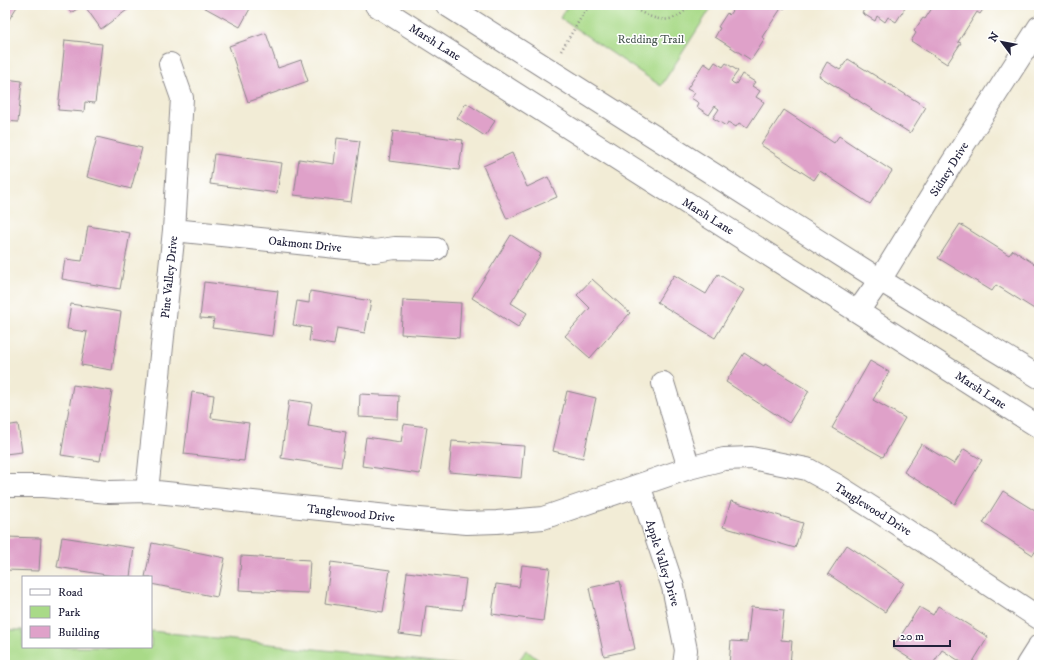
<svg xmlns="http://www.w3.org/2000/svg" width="1044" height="670" font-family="'IM FELL DW Pica',serif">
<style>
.green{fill:#a9da88;stroke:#667e62}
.building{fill:#dfa1c9}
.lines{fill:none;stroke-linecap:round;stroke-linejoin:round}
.minor-casing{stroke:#8a8788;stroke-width:24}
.major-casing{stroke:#8a8788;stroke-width:24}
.path{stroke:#8a8788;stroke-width:2.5;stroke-dasharray:1 3;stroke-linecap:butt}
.minor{stroke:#fff;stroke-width:22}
.major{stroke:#fff;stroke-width:22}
.labels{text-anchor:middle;stroke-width:3;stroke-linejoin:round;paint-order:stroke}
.park-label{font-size:12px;fill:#4a5952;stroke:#fff}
.street-label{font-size:12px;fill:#22223b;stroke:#fff}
</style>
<rect width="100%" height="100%" fill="#fff"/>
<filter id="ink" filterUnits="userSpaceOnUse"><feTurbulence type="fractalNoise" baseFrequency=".025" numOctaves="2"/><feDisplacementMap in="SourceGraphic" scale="8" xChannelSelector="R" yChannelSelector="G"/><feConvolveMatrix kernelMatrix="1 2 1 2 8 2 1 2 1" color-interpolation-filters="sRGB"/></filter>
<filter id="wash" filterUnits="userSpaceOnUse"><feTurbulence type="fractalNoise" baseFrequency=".012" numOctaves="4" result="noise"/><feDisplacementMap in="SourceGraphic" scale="16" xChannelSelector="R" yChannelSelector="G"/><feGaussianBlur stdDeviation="0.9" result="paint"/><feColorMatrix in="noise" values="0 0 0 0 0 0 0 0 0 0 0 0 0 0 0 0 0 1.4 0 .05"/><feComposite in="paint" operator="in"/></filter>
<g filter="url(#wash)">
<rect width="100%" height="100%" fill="#f2ecd6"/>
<path class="green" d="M 568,5 L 713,5 L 661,86 L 560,18 Z
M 5,630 L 23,630 L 23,647 L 151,647 L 151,631 L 461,665 L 5,665 Z
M 526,650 L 545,665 L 516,665 Z"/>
<g id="blocks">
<path class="building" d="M 5,5 L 18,5 L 5,26 Z
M 66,5 L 83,5 L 71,13 Z
M 84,5 L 134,5 L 101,29 Z
M 200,5 L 252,5 L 240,27 Z
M 736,5 L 787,5 L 784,9 L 782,7 L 762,37 L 765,39 L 751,60 L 715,37 L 720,28 L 718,27 L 727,13 L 729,15 Z
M 867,5 L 907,5 L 896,22 L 888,17 L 885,22 L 877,16 L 875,21 L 862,13 Z
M 934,5 L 986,5 L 980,14 L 977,12 L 958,42 L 961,43 L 947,64 L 911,41 L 916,33 L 914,31 L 923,18 L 925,19 Z
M 266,33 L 278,68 L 301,60 L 308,81 L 248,102 L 229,46 Z
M 65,40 L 102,44 L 95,103 L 85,102 L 84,112 L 58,110 Z
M 848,59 L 926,107 L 910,133 L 819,76 L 827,62 L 840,70 Z
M 715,62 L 723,67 L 726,63 L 738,71 L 731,81 L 733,83 L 736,84 L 742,74 L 755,82 L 752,86 L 760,91 L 756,97 L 764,102 L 747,128 L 739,123 L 736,127 L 728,122 L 726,126 L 713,118 L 719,109 L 715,106 L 709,115 L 697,107 L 699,103 L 691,98 L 695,93 L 687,89 L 704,63 L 711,68 Z
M 5,79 L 22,81 L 18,122 L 5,121 Z
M 466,103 L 495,121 L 485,136 L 457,118 Z
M 784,110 L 834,143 L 839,136 L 892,171 L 870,204 L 820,171 L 814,180 L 761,145 Z
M 393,131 L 463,140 L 459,170 L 389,161 Z
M 5,136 L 8,137 L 6,158 L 5,157 Z
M 97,137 L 142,148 L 131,189 L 87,177 Z
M 337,138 L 360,141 L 351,202 L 294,195 L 299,159 L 334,164 Z
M 512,153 L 527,187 L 548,177 L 557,197 L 507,219 L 483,166 Z
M 214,154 L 282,163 L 277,193 L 210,184 Z
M 960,224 L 1009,255 L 1013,250 L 1039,267 L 1039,312 L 996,285 L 992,291 L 938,258 Z
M 88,226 L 130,233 L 120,289 L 62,279 L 65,259 L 82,261 Z
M 511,235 L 541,254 L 511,303 L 527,313 L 518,327 L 472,298 Z
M 718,274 L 744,290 L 715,338 L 657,302 L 674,275 L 706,294 Z
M 592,279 L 630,313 L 590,358 L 565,336 L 590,308 L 577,295 Z
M 204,282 L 278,291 L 272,336 L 212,328 L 214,319 L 200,318 Z
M 310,291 L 371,301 L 365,333 L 337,328 L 334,345 L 309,341 L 311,328 L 293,325 L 297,301 L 309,303 Z
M 403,300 L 461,303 L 459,338 L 401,334 Z
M 71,304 L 121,312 L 112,370 L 81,365 L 87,332 L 67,329 Z
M 744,353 L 764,366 L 765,364 L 809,391 L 789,423 L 726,382 Z
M 870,361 L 889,372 L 873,400 L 905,418 L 883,457 L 832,428 Z
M 73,385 L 112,391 L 100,461 L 61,455 Z
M 567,391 L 596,398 L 583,458 L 553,451 Z
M 192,392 L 214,395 L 211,418 L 249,423 L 244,461 L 184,454 Z
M 360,394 L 399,396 L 398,419 L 359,417 Z
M 289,400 L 312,403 L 308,426 L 346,432 L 341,467 L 281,458 Z
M 18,424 L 22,452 L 5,454 L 5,426 Z
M 404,424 L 427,427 L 420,474 L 362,466 L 366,437 L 401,442 Z
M 452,441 L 524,446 L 521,478 L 449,472 Z
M 921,444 L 954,464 L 964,449 L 982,460 L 955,504 L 904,472 Z
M 1003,491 L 1035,511 L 1039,504 L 1039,545 L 1033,555 L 983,523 Z
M 731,501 L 803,523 L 795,548 L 723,527 Z
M 5,537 L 41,538 L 39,571 L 5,570 Z
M 62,537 L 134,548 L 130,577 L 119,577 L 57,567 Z
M 152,543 L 225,558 L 217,597 L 151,584 L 151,577 L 145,577 Z
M 847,545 L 904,583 L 885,612 L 828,574 Z
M 241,556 L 310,560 L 308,593 L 239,590 Z
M 331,562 L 390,570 L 383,612 L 325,603 Z
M 522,565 L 550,568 L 543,621 L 492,614 L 496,584 L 519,587 Z
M 407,572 L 466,579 L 462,610 L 426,606 L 422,637 L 399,634 Z
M 620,581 L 635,649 L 604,656 L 589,588 Z
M 938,606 L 988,637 L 971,665 L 966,665 L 942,650 L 932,665 L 920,665 L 893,648 L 919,607 L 933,615 Z
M 751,607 L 784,610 L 781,640 L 792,641 L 790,665 L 729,665 L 731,641 L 747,642 Z"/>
</g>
</g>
<g filter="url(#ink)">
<use href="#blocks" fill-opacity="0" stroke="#8a8788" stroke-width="1"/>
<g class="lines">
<defs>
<path id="minor" d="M 174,230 L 375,251 L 395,248 L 436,249
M 858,311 L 880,280 L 950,166 L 1039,27
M 663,383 L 689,468
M 639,485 L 673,587 L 686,650 L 684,665
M 5,486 L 43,486 L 109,492 L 147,491 L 407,518 L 467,523 L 497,522 L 543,518 L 689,468 L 724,459 L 751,458 L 807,469 L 838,486 L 882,514 L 1039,618
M 147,491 L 174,230 L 182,98 L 170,64
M 1027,665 L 1039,646"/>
<path id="major" d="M 376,5 L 1039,427
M 447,5 L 880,280 L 1039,377"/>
</defs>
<use href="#minor" class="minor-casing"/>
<use href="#major" class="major-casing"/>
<path class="path" d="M 629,5 C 651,19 671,29 690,5
M 561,51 L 585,11 L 592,5"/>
<use href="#minor" class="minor"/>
<use href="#major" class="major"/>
</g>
</g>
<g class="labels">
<g class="park-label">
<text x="651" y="43">Redding Trail</text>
</g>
<g class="street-label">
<text transform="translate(435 42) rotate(32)" y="4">Marsh Lane</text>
<text transform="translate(949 169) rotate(-58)" y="4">Sidney Drive</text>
<text transform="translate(708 216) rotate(32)" y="4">Marsh Lane</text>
<text transform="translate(305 244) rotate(6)" y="4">Oakmont Drive</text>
<text transform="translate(169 277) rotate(-84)" y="4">Pine Valley Drive</text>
<text transform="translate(981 390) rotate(33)" y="4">Marsh Lane</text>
<text transform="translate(873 509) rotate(32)" y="4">Tanglewood Drive</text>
<text transform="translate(351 513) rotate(6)" y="4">Tanglewood Drive</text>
<text transform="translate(663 563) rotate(73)" y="4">Apple Valley Drive</text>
</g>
</g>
<rect width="1044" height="670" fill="none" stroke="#fff" stroke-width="20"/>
<rect x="22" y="576" width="130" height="72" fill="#ffffff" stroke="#a7a7b1"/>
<rect x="30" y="589" width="20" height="6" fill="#ffffff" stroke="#a7a7b1"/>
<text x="58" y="596" font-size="12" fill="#22223b">Road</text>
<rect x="30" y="606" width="20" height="12" fill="#a9da88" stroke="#a7a7b1"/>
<text x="58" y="616" font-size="12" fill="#22223b">Park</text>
<rect x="30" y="626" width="20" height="12" fill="#dfa1c9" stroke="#a7a7b1"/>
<text x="58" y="636" font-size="12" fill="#22223b">Building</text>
<g transform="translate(1002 42) rotate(302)" stroke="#ffffff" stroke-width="3" paint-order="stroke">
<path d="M0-3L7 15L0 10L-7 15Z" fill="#22223b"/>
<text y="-6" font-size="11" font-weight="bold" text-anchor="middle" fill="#22223b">N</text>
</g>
<path d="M894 640v6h56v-6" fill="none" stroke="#22223b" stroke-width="2"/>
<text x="900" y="640" font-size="12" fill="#22223b" stroke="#ffffff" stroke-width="3" paint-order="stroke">20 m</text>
</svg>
